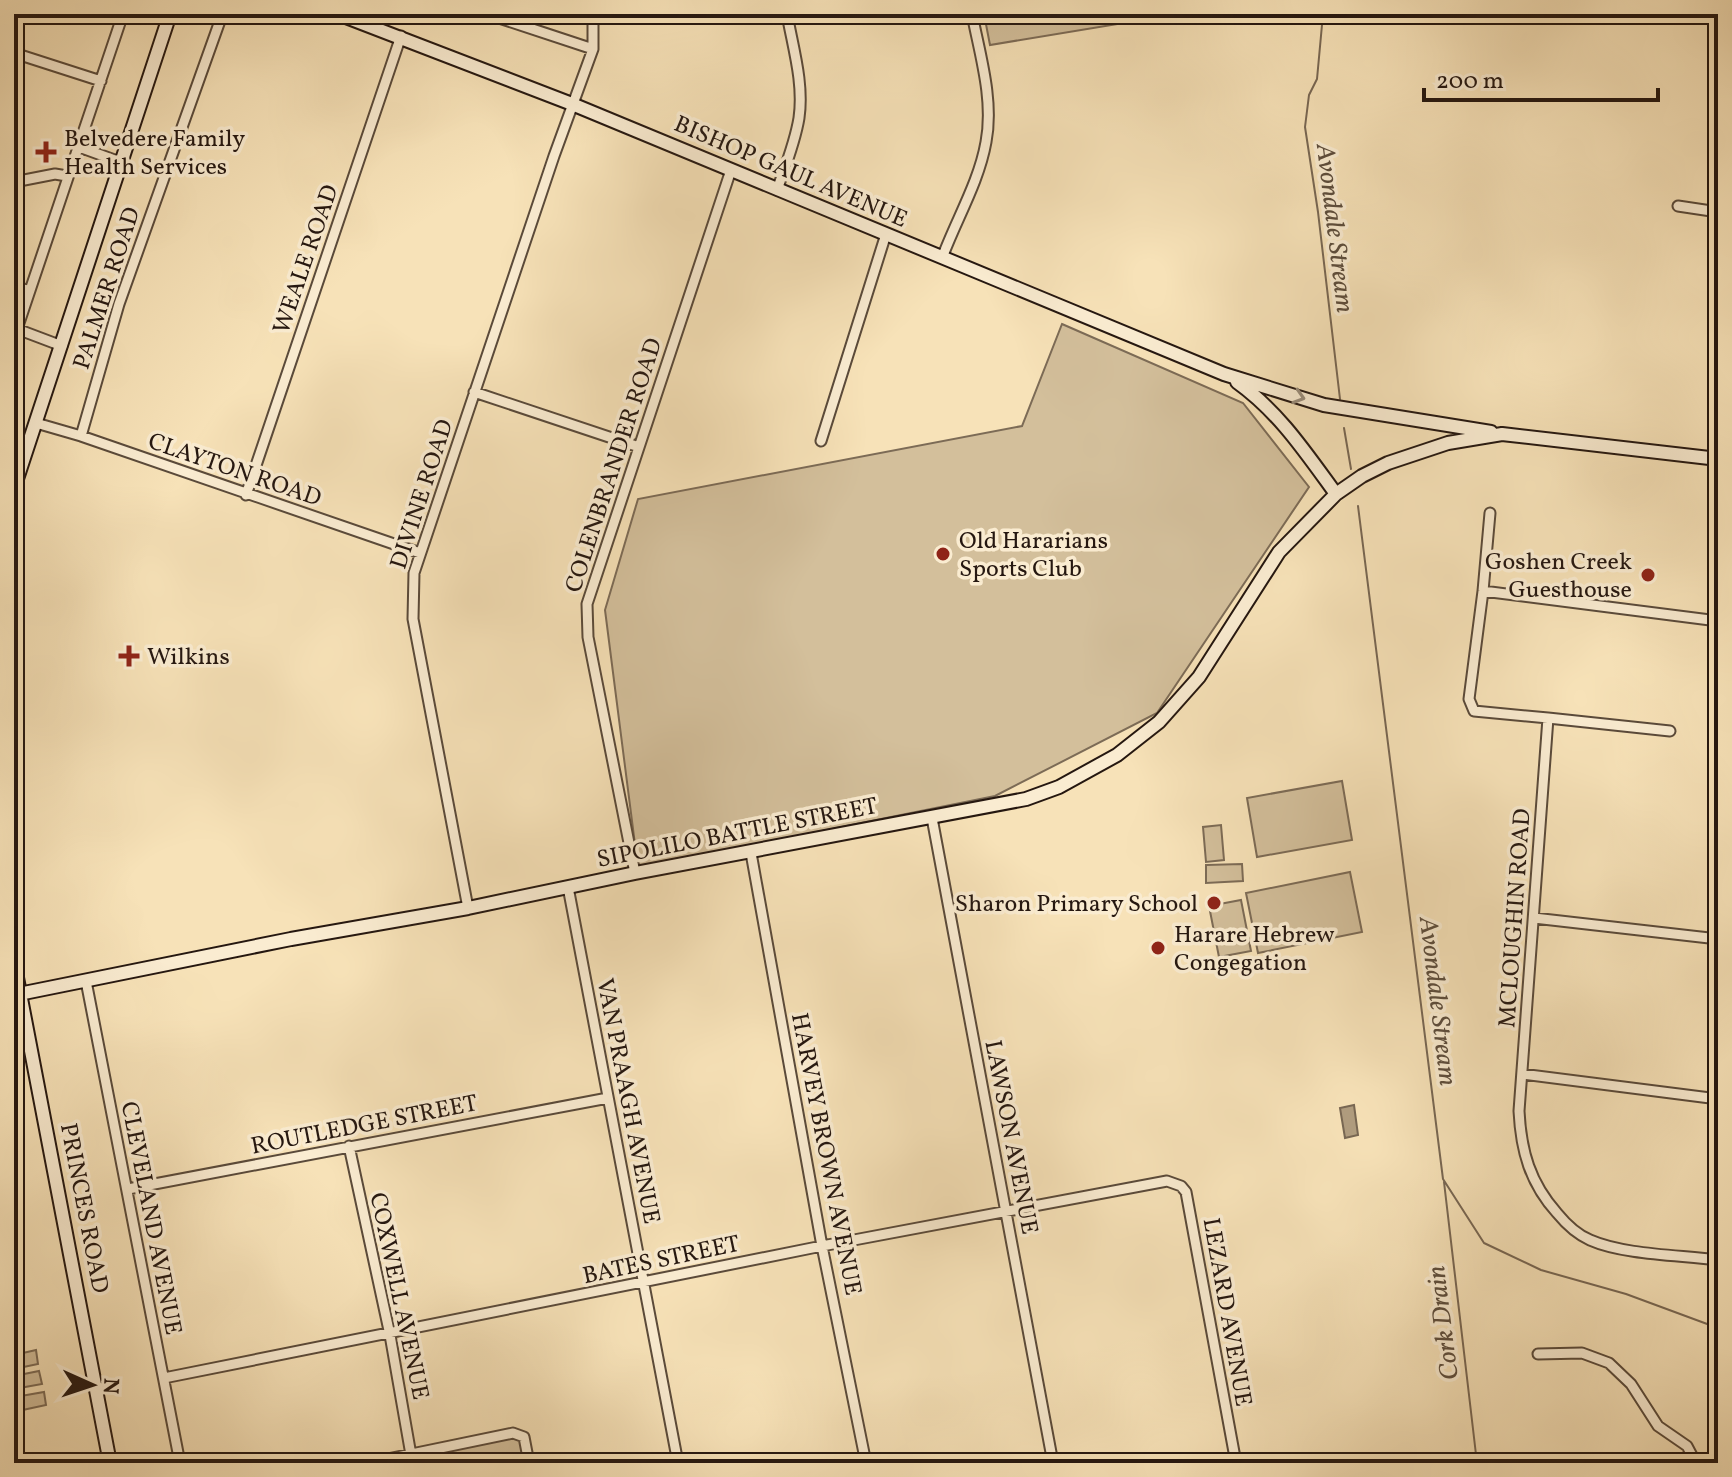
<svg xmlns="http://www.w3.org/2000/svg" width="1732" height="1477" font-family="Vollkorn,serif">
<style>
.green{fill:#d3bf9b;stroke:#7c6b56;stroke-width:2}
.water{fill:#b09d7f;stroke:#786753;stroke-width:2}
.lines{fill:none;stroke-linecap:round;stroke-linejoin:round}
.stream{stroke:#786753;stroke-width:2}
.minor-casing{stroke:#5a4a3a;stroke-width:13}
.secondary-casing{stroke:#251710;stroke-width:16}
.minor{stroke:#faecd1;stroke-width:9}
.secondary{stroke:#faecd1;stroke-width:12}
.oneway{stroke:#9a8c7a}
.poi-dot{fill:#8f2418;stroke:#faecd1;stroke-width:3}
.labels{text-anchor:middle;stroke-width:7;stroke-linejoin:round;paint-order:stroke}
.poi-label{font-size:24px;fill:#251710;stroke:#faecd1;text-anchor:start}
.street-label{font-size:24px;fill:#251710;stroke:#faecd1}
.water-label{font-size:26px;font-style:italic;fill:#5d4d3c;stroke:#faecd1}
</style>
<rect width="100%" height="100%" fill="#f7e2b8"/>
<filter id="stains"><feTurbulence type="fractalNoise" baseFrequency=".0025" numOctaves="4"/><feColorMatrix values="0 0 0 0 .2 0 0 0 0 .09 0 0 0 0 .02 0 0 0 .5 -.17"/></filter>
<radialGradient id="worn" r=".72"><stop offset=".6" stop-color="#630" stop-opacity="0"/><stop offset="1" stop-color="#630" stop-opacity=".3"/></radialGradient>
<path class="green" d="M 984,14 L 1178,14 L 990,45 Z
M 1062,324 L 1243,403 L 1309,487 L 1157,713 L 995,796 L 638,868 L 605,610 L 638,499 L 1022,426 Z
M 1342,781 L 1352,840 L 1257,857 L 1247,798 Z
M 1221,825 L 1224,860 L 1206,862 L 1203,827 Z
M 1242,864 L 1243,881 L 1206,883 L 1206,865 Z
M 1350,872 L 1362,932 L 1258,953 L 1246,893 Z
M 1241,900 L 1251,951 L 1219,957 L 1209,906 Z
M 36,1350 L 38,1364 L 14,1369 L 14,1355 Z
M 39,1371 L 42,1384 L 14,1389 L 14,1376 Z
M 44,1392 L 46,1405 L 18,1411 L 15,1397 Z
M 521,1433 L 526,1463 L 374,1463 Z"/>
<path class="water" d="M 1354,1105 L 1358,1135 L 1345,1138 L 1340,1108 Z"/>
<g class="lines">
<path class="stream" d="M 1323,14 L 1317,79 L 1309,95 L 1305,127 L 1318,212 L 1340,399
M 1344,428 L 1351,469
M 1358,506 L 1443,1179 L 1484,1243 L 1541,1270 L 1626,1294 L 1718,1328
M 1444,1182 L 1477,1463"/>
<defs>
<path id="minor" d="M 487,14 L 593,49
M 14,53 L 101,81
M 79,147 L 123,163
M 14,182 L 55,174 L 67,176
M 777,190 C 785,167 795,143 799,118 C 804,83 793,48 787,14
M 1678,206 L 1718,212
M 942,258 C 956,220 979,182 986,142 C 994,100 980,55 972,14
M 14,288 L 29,290
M 17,329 L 62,346
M 14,338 L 123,14
M 474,392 L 639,447
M 36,423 L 81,436 L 420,553
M 81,436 L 119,304 L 221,18
M 821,441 L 886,234
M 246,495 L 401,36
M 1490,513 L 1483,591 L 1469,699 L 1474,711 L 1548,718 L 1519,1111 C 1521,1151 1530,1183 1557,1213 C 1566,1224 1576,1234 1590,1240 C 1624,1255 1680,1255 1718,1260
M 1483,591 L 1718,621
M 1548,718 L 1670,731
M 932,818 L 1053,1463
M 751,853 L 822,1246 L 866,1463
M 635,873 L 588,637 L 587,604 L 731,170
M 568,887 L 678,1463
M 468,908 L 413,619 L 414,573 L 554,156 L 593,49 L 593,14
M 1534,918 L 1718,939
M 86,981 L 180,1463
M 1522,1074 L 1718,1099
M 349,1146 L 390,1335 L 411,1455
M 128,1189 L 608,1098
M 1538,1354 L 1582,1353 L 1609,1363 L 1631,1384 L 1658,1426 L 1687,1446 L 1696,1463
M 164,1378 L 822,1246 L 1167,1181 L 1181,1186 L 1186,1192 L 1236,1463
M 368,1463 L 513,1433 L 524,1437 L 529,1463"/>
<path id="secondary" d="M 338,14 L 572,104 L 1224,374 L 1324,405 L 1491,432
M 1237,382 C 1279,412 1306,453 1336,494
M 14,488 L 170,14
M 14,962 L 110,1463
M 14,995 L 291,939 L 468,908 L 635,873 L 1026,799 L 1059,787 L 1117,755 L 1159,722 L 1199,677 L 1279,552 L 1336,494 L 1362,476 L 1388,463 L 1448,443 L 1502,434 L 1718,459"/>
</defs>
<use href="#minor" class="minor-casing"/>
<use href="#secondary" class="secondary-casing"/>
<use href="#minor" class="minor"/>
<use href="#secondary" class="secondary"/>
</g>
<defs><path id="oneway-chevron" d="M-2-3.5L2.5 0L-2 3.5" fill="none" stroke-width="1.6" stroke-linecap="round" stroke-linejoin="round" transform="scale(2)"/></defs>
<use class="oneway" href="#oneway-chevron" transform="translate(1299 397) rotate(17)"/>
<g class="poi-dot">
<path d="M42 140h8v8h8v8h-8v8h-8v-8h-8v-8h8z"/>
<circle cx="943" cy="554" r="8"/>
<circle cx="1648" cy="575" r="8"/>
<path d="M125 644h8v8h8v8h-8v8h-8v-8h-8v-8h8z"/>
<circle cx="1214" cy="903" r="8"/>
<circle cx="1158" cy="948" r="8"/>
</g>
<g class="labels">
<g class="poi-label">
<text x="64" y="146">Belvedere Family<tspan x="64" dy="28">Health Services</tspan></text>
<text x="959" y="548">Old Hararians<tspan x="959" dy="28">Sports Club</tspan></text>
<text x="1632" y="569" text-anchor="end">Goshen Creek<tspan x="1632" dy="28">Guesthouse</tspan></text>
<text x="147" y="664">Wilkins</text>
<text x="1198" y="911" text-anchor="end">Sharon Primary School</text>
<text x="1174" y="942">Harare Hebrew<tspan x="1174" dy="28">Congegation</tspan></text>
</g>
<g class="street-label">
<text transform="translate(791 171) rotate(23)" y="8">BISHOP GAUL AVENUE</text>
<text transform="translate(305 259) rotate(-71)" y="8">WEALE ROAD</text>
<text transform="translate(106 288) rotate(-72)" y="8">PALMER ROAD</text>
<text transform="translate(613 465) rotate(-72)" y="8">COLENBRANDER ROAD</text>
<text transform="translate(235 469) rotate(19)" y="8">CLAYTON ROAD</text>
<text transform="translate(421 494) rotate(-72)" y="8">DIVINE ROAD</text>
<text transform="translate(737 832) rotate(-11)" y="8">SIPOLILO BATTLE STREET</text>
<text transform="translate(1514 918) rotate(-86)" y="8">MCLOUGHIN ROAD</text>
<text transform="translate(629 1101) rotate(79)" y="8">VAN PRAAGH AVENUE</text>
<text transform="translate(364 1124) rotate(-11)" y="8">ROUTLEDGE STREET</text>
<text transform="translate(1012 1137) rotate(79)" y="8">LAWSON AVENUE</text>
<text transform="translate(827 1154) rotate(79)" y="8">HARVEY BROWN AVENUE</text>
<text transform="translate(85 1208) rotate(79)" y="8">PRINCES ROAD</text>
<text transform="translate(152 1218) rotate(79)" y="8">CLEVELAND AVENUE</text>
<text transform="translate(661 1259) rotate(-12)" y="8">BATES STREET</text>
<text transform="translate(400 1296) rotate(78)" y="8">COXWELL AVENUE</text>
<text transform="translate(1228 1312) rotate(80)" y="8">LEZARD AVENUE</text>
</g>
<g class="water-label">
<text transform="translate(1336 228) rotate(83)" y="9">Avondale Stream</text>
<text transform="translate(1439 1001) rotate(83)" y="9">Avondale Stream</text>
<text transform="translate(1442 1323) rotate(-97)" y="9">Cork Drain</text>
</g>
</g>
<rect width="1732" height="1477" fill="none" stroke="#f7e2b8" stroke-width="48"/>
<rect x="16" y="16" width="1700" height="1445" fill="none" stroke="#251710" stroke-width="4"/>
<rect x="24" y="24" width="1684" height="1429" fill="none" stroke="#251710" stroke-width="2"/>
<g transform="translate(92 1385) rotate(93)" stroke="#faecd1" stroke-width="6" paint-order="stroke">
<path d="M0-6L14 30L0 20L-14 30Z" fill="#251710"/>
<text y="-12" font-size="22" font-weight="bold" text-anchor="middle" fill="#251710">N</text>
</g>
<path d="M1424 88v12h234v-12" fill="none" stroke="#251710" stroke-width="4"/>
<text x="1436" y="88" font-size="24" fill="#251710" stroke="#faecd1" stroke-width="6" paint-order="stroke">200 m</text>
<rect width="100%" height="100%" filter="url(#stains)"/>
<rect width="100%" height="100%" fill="url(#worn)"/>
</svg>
